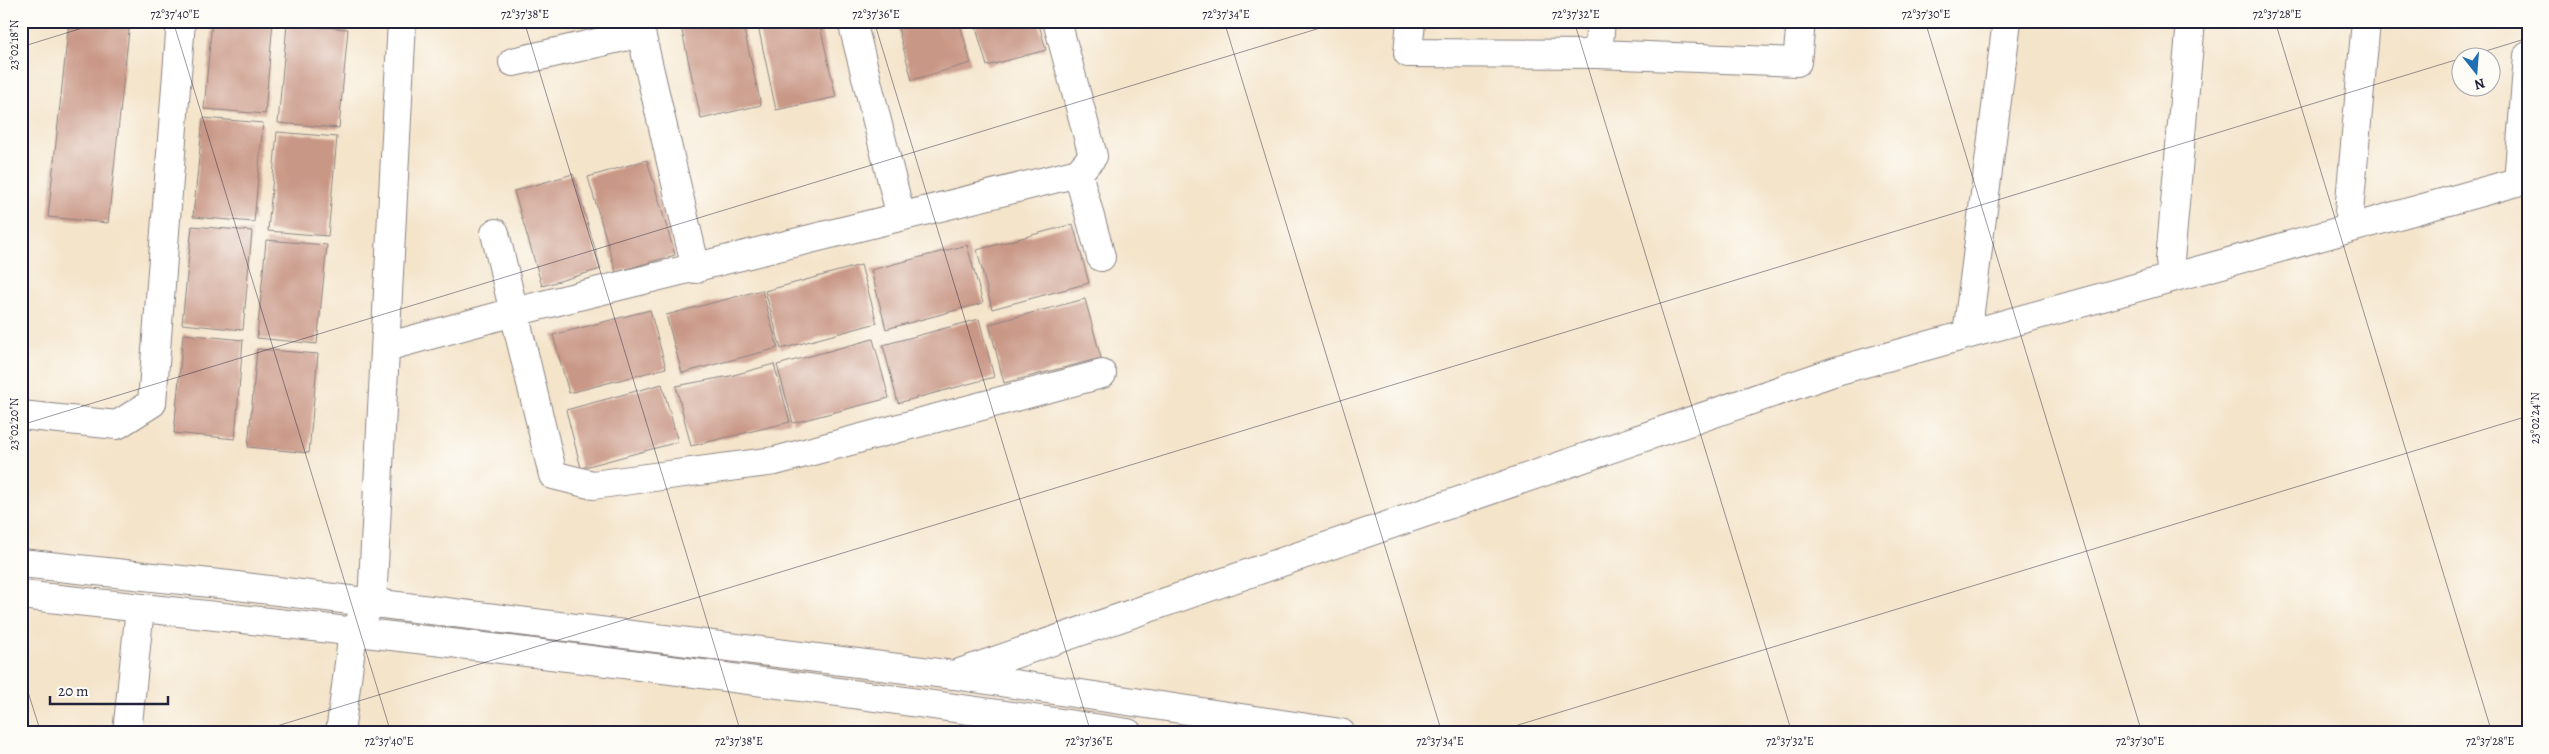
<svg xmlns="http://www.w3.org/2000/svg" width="2549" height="754" font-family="Alegreya,serif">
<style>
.building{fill:#c99786}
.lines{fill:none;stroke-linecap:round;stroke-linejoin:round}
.minor-casing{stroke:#8b8382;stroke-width:30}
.tertiary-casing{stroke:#8b8382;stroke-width:30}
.minor{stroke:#fff;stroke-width:28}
.tertiary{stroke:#fff;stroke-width:28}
.ticks{fill:none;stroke:#22223b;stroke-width:1;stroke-opacity:0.45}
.neatline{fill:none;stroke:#22223b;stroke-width:2}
.ticks-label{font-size:12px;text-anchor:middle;fill:#22223b}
</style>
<rect width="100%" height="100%" fill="#fdfcf7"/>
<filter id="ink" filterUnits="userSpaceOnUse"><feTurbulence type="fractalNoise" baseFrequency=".02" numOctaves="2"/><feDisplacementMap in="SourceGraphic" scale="10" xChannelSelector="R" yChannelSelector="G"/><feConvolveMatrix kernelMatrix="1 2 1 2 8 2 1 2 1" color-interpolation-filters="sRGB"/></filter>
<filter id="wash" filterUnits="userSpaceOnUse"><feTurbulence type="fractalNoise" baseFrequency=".0096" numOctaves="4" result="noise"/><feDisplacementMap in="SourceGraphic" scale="20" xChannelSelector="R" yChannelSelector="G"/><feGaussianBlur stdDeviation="1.12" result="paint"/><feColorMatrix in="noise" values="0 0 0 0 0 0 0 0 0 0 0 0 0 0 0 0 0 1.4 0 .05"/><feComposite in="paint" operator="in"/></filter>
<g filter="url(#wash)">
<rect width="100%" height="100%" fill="#f4e4ca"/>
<g id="blocks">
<path class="building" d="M 69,21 L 130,21 L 108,223 L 48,217 Z
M 212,21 L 273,21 L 265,114 L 204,109 Z
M 742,21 L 761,105 L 701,119 L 680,22 Z
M 757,21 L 819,21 L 836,97 L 776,110 Z
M 896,21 L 959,21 L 971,63 L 912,80 Z
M 974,21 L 1038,21 L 1046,50 L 987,66 Z
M 287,24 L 348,29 L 339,128 L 278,123 Z
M 203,118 L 263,123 L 254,222 L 193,217 Z
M 277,132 L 337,137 L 328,236 L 268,231 Z
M 647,160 L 675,255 L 616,272 L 588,177 Z
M 573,174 L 601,269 L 542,286 L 514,191 Z
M 1073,224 L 1089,283 L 992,309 L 977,250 Z
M 192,226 L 252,231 L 243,330 L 182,324 Z
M 266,240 L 327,245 L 317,344 L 257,338 Z
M 967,245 L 983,303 L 886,329 L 871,270 Z
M 861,265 L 877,323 L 781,349 L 765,291 Z
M 762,290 L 778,348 L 682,373 L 666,315 Z
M 1085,299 L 1101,358 L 1004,383 L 989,324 Z
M 650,310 L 666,368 L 569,393 L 553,335 Z
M 979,319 L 994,377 L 898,403 L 883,345 Z
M 183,334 L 243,340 L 235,439 L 174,433 Z
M 873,339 L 889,398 L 793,423 L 777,365 Z
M 257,349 L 318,354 L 309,453 L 248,447 Z
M 774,364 L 790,422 L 691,446 L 676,386 L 730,376 Z
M 662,384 L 678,442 L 581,468 L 566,410 Z"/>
</g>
</g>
<g filter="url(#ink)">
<use href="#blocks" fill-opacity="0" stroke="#8b8382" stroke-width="1"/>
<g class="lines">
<defs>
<path id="minor" d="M 852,21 L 901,217
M 1411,21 L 1408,53 L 1598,54 L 1797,62 L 1801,21
M 1598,54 L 1601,21
M 513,62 L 641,33 L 696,269
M 1078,173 L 1101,257
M 2518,182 L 2528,56
M 2350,228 L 2349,212 L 2366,21
M 495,233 L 553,475 L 593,485 L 775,461 L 1102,374
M 2172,278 L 2170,260 L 2191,21
M 1967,335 L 2007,21
M 386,347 L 514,312 L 1078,173 L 1093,156 L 1057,21
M 21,415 L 117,425 L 152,403 L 181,21
M 954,675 L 1836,371 L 2528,179
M 127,733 L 140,608
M 340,733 L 353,632 L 372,603 L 402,21"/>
<path id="tertiary" d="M 21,563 L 229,585 L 954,675 L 1341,733
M 21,595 C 391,634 760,678 1128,733"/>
</defs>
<use href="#minor" class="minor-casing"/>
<use href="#tertiary" class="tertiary-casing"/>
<use href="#minor" class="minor"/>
<use href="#tertiary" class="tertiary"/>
</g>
</g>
<path class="ticks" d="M 173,21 L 391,733M 524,21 L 741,733M 874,21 L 1091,733M 1224,21 L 1442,733M 1574,21 L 1792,733M 1925,21 L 2142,733M 2275,21 L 2492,733M 21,47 L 105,21M 2463,58 L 2528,38M 21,425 L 1343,21M 21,670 L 41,733M 254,733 L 2462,58M 1492,733 L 2528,416"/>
<rect width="2549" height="754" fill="none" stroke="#fdfcf7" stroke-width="55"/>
<g transform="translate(2476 72) rotate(163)"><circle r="24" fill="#fdfcf7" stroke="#a5a5ac"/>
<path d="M0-4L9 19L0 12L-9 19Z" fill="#1f6fb2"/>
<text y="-8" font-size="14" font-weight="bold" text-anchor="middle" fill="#22223b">N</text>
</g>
<path d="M50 696v8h118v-8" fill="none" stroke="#22223b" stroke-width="2.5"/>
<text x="58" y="696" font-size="15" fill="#22223b" stroke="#fdfcf7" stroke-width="4" paint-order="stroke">20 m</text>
<rect x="28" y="28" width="2494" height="698" class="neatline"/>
<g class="ticks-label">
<text x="175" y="18">72°37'40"E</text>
<text x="525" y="18">72°37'38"E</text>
<text x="876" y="18">72°37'36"E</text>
<text x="1226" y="18">72°37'34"E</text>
<text x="1576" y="18">72°37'32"E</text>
<text x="1926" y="18">72°37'30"E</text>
<text x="2277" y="18">72°37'28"E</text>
<text transform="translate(14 45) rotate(-90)" y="4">23°02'18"N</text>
<text transform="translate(2535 418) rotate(-90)" y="4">23°02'24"N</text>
<text transform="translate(14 424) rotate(-90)" y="4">23°02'20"N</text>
<text x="389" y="745">72°37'40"E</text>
<text x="739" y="745">72°37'38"E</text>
<text x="1089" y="745">72°37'36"E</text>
<text x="1440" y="745">72°37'34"E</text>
<text x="1790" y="745">72°37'32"E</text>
<text x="2140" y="745">72°37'30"E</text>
<text x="2490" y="745">72°37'28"E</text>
</g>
</svg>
